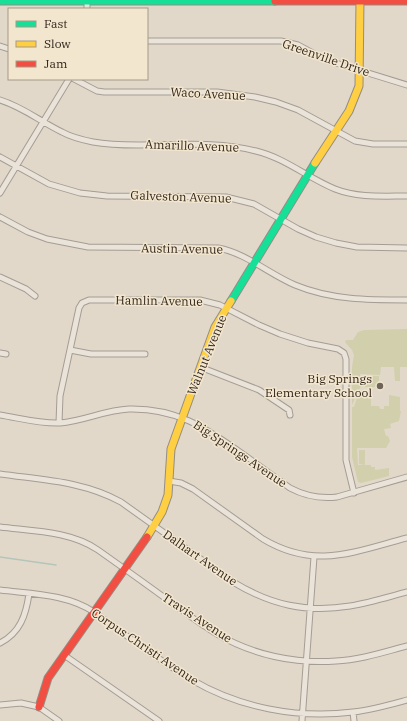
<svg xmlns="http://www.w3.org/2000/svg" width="407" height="721" font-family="'IBM Plex Serif',serif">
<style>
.green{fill:#d1cfac}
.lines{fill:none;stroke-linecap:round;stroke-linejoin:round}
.stream{stroke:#b5c5ba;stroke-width:1.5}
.street-casing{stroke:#a59d93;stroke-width:7}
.fast-casing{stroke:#958d83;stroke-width:9}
.slow-casing{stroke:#958d83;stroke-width:9}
.jam-casing{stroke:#958d83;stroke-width:9}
.street{stroke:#e9e3da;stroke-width:5}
.fast{stroke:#16e098;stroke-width:7}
.slow{stroke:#ffcf43;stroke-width:7}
.jam{stroke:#f24e42;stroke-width:7}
.poi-dot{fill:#6f6459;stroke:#f3e6ce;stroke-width:1.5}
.labels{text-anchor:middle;stroke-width:3;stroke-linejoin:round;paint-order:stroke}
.street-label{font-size:12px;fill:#32261c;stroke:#f3e6ce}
.poi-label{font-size:12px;fill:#32261c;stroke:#f3e6ce;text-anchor:end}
</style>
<rect width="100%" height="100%" fill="#e1d8c9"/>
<path class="green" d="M 407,329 L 407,367 L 400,367 L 400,381 L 395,381 L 394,367 L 381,367 L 380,375 L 360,374 L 360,376 L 379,376 L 379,387 L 360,387 L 359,392 L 357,393 L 352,405 L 352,367 L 354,355 L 352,350 L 345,342 L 346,340 L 353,340 L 358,332 L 364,330 Z
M 358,395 L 359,395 L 359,399 L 360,395 L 369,395 L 369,397 L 371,397 L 371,406 L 379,406 L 380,409 L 384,409 L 384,406 L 389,406 L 389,395 L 400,397 L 400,411 L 401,411 L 399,421 L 390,424 L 391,428 L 384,429 L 386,436 L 388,436 L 390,441 L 386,448 L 357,448 L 358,465 L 371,465 L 371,467 L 375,467 L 375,470 L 389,468 L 389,476 L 361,483 L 358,482 L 352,457 L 352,407 L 354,407 Z
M 359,450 L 365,450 L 365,465 L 359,464 Z"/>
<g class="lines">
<path class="stream" d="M 0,557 L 56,565"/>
<defs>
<path id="street" d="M 87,9 L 87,0
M 147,41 L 281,41 L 298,45 L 326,60 L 407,85
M 0,46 L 9,49
M 74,79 L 97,91 L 104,92 L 217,92 L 255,97 L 276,102 L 298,110 L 355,141 L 373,144 L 407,144
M 0,100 C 23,107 41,122 62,132 C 71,137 83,140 93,142 C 109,145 123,145 139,145 C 178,145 218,141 256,151 C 285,158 308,178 335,189 C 358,198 383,196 407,196
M 0,157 L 49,184 L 80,193 L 107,196 L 226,197 L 254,204 L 298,229 L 316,237 L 336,243 L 357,247 L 407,248
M 0,193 L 69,79
M 0,217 L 28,232 L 47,239 L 88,247 L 218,248 C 246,253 269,274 295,285 C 331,300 369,300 407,300
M 0,277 L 26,289 L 35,296
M 70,350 L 91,354 L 145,354
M 0,353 L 6,354
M 200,367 L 259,390 L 289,410 L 290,415
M 0,415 C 19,418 41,424 60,423 C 84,421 105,410 129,409 C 176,408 204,427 240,452 C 257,464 273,476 290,488 C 305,496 319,499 337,497 L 407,477
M 59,423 L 60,396 L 79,308 L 82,303 L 89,300 L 200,300 L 220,305 L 259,325 L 280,334 L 308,343 L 338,349 L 344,353 L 346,359 L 346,460 L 354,493
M 0,474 C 42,480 83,481 121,502 L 233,582 C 271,605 306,613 350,606 C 369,603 388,597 407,592
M 169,481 L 181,483 L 193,489 L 263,539 C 315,570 353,552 407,538
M 0,527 C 32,531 71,531 98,550 C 122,567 146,584 169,601 C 185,612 200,624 217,634 C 253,655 295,664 336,661 C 360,660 384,652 407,646
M 0,590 C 32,594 67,594 94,612 C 126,635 158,660 192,680 C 240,708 298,719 353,712 C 372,710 389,705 407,700
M 0,643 C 20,633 26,615 29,594
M 64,655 L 159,721
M 0,705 L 21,703 L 39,707 L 59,721
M 353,712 L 354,721
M 302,721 L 314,557"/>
<path id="fast" d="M 0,1 L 275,1
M 231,301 L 315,163"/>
<path id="slow" d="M 315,163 L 349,111 L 359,86 L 360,0
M 147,537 L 162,512 L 168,495 L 171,449 L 215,327 L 231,301"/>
<path id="jam" d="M 275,1 L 407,1
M 39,707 L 48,678 L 147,537"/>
</defs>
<use href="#street" class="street-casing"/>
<use href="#fast" class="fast-casing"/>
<use href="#slow" class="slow-casing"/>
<use href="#jam" class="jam-casing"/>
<use href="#street" class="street"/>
<use href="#fast" class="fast"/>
<use href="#slow" class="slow"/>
<use href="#jam" class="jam"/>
</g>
<circle class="poi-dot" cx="380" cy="386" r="4"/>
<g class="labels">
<g class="street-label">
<text transform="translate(326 58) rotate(19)" y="4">Greenville Drive</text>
<text transform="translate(208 94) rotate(3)" y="4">Waco Avenue</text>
<text transform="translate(192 146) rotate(2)" y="4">Amarillo Avenue</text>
<text transform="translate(181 197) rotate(2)" y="4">Galveston Avenue</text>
<text transform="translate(182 249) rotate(1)" y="4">Austin Avenue</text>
<text transform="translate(159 301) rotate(1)" y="4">Hamlin Avenue</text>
<text transform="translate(207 355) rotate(-68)" y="4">Walnut Avenue</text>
<text transform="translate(240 454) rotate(34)" y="4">Big Springs Avenue</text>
<text transform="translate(200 558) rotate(35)" y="4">Dalhart Avenue</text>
<text transform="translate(197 618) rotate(33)" y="4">Travis Avenue</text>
<text transform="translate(145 647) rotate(34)" y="4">Corpus Christi Avenue</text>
</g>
<g class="poi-label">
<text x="372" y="383">Big Springs<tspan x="372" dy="14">Elementary School</tspan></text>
</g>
</g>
<rect x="8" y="8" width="140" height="72" fill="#f3e6ce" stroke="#a69987"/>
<rect x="16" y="21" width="20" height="6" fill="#16e098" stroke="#a69987"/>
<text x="44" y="28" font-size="12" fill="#32261c">Fast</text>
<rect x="16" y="41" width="20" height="6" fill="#ffcf43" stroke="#a69987"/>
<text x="44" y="48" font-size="12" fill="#32261c">Slow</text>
<rect x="16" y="61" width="20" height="6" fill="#f24e42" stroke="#a69987"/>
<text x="44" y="68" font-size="12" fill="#32261c">Jam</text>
</svg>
